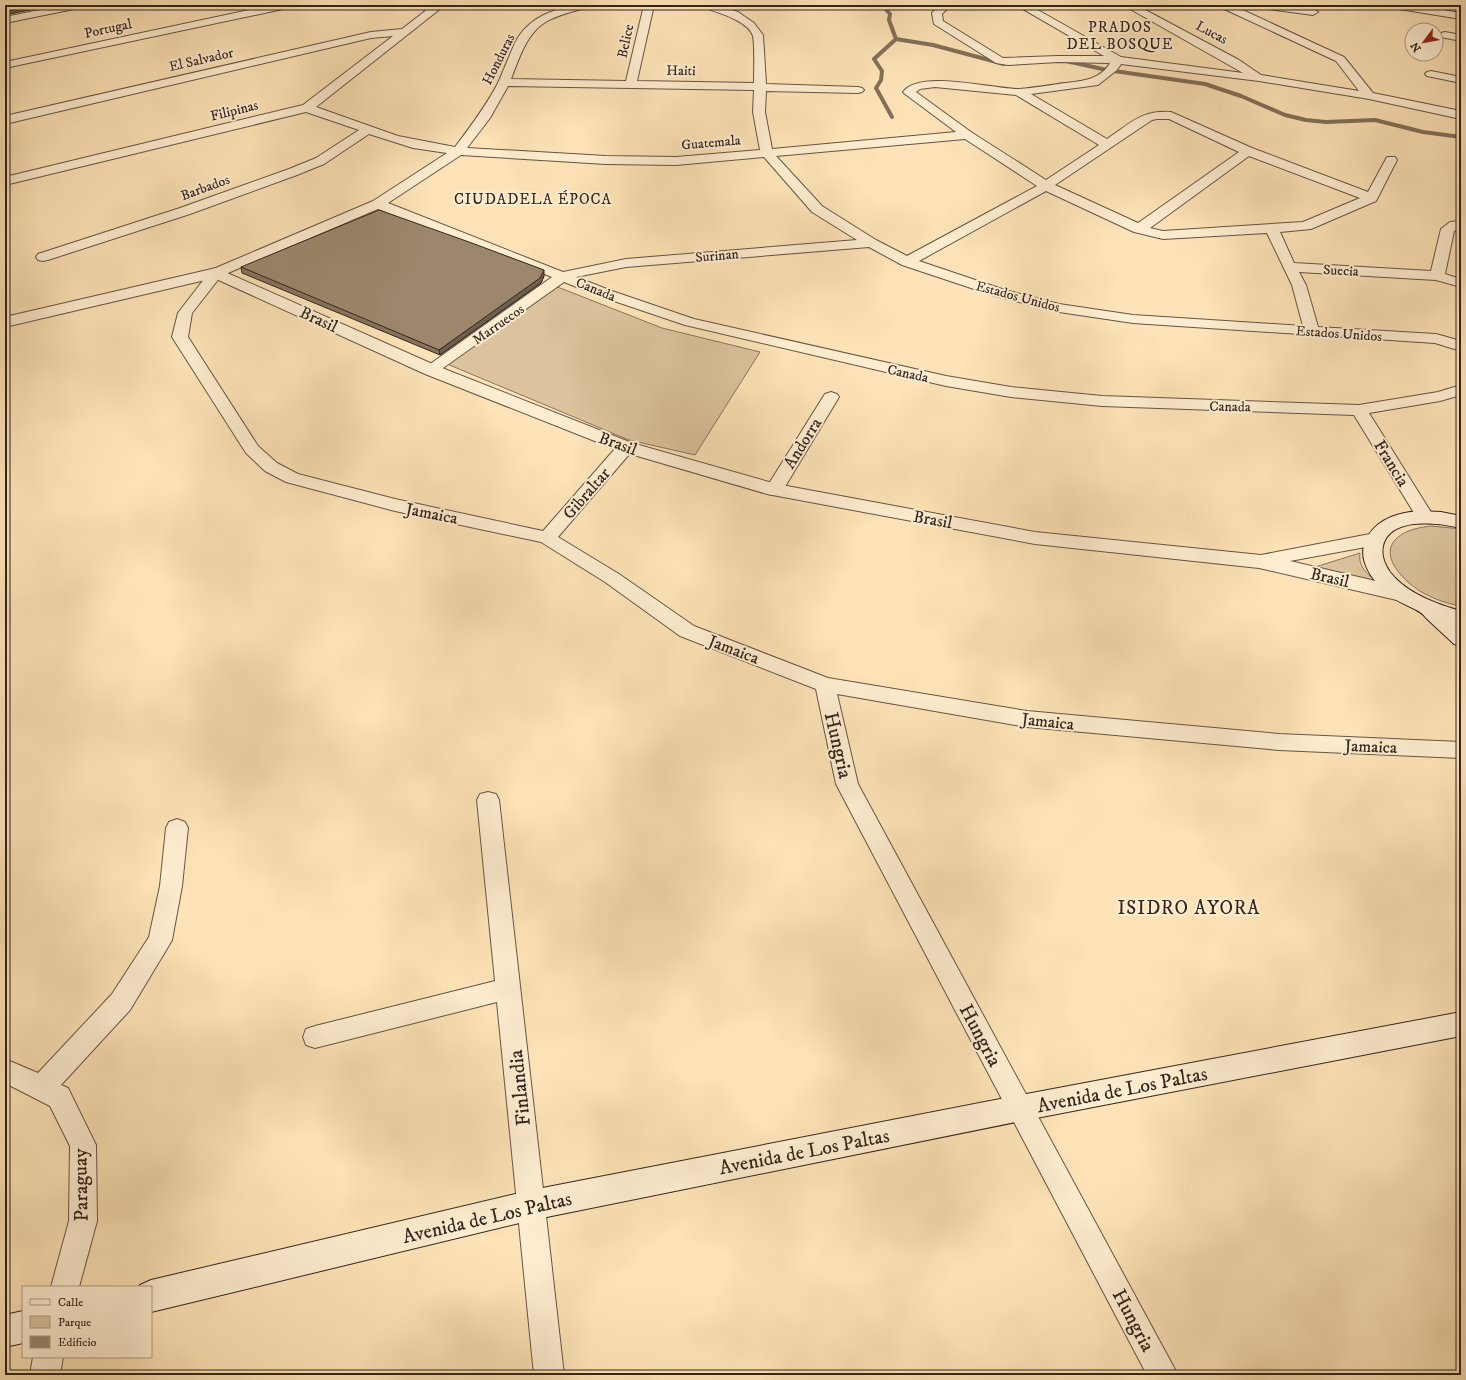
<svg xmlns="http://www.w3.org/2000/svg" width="1466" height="1380" font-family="'IM FELL DW Pica',serif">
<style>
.green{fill:#dbc39d;stroke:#87745e}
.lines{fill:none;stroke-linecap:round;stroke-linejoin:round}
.stream{stroke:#83705b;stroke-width:4}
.minor-casing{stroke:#665444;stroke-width:2}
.tertiary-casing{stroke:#665444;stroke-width:2}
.secondary-casing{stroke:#33241e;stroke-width:2}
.minor{fill:#feedd0;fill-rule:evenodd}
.tertiary{fill:#feedd0;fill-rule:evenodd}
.secondary{fill:#feedd0;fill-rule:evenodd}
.wall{fill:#86745f;stroke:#33241e}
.shaded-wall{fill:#6d5e4d;stroke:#33241e}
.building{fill:#9c876e;stroke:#33241e}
.labels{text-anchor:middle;stroke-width:4;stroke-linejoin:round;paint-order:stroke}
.far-street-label{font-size:14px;fill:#33241e;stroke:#feedd0}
.far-neighbourhood-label{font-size:15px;letter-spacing:1px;fill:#33241e;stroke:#feedd0}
.street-label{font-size:17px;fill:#33241e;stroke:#feedd0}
.quarter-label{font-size:19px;letter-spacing:1px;fill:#33241e;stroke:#feedd0}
.near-street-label{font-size:20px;fill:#33241e;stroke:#feedd0}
</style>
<rect width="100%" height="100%" fill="#fde3b7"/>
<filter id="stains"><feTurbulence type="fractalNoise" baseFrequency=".005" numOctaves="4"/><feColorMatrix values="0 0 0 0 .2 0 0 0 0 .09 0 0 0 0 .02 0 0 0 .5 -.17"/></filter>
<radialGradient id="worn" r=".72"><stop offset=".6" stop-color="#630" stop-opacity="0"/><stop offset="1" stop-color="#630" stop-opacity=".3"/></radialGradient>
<path class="green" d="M 555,286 L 662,328 L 760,352 L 695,455 L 629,440 L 447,364 Z
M 1431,526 L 1461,529 L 1461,606 C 1443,603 1422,595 1408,582 C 1375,552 1391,530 1431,526 Z
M 1360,553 C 1358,568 1368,574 1379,584 L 1315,567 Z"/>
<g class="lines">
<path class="stream" d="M 882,5 L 890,14 L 889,20 L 896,39 L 933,45 L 1004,64
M 1066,61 L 1107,70 L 1205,84 L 1241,96 L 1285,115 L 1306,120 L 1326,122 L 1375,120 L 1423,132 L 1461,137
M 892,117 L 876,88 L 881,80 L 882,71 L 874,59 L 896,39"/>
<defs>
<path id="minor" d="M 64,5 L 84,5 L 79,8 L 5,23 L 5,17 Z
M 273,5 L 293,5 L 288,8 L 5,68 L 5,62 Z
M 433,5 L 445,5 L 316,107 L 398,136 L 455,147 C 471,126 486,106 498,83 C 504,70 509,56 515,43 C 529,15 561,5 590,5 L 589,7 C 575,11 556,15 544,23 C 526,35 519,59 511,79 L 626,81 L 644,5 L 654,5 L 637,81 L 754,83 C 754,72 755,46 753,36 C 748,20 716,12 702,7 L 701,5 L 717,5 L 738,12 L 754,23 L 763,35 L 766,84 L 858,87 L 862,88 L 864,90 L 862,92 L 858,93 L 766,91 L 765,112 L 772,149 L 956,132 L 905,94 L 903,92 C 919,69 993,89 1019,89 C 1034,88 1050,85 1065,83 C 1082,81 1100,80 1110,63 L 1058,62 L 1008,65 L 996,63 L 934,24 L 932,13 L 940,5 L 951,5 L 942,14 L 943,21 L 1003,58 L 1058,56 L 1104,56 L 1016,5 L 1029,5 L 1121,57 L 1243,73 L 1123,5 L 1136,5 L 1239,60 L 1261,75 L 1359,91 L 1336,61 L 1220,7 L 1219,5 L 1232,5 L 1344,57 L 1373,93 L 1461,111 L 1461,119 L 1369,99 L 1259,81 L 1121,64 L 1117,70 L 1098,85 L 1031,94 L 1107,139 C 1131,123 1141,110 1171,112 L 1252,148 L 1368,192 L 1387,157 L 1395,157 L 1397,160 L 1376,201 L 1311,229 L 1280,232 L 1294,263 L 1431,271 L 1441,229 L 1450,222 L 1461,221 L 1461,229 L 1454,231 L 1445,274 L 1461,279 L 1461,287 L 1436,280 L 1299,272 L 1306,285 L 1318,327 L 1436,334 L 1461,341 L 1461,351 L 1435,343 L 1133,323 L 1059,312 L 995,296 L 902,265 L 869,247 L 626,267 L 576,277 L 612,291 L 694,319 L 946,376 L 1011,387 L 1102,396 L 1359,405 L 1438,392 L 1461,385 L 1461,395 L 1440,401 L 1369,413 L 1434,517 L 1431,521 L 1425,523 L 1419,521 L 1354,415 L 1102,406 L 1011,397 L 946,386 L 685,325 L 602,297 L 564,282 L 436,373 L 431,375 L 426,373 L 423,370 L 426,367 L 552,277 L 378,209 L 221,276 L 192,313 L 188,337 L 258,446 L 277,463 L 298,474 L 395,499 L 543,531 L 620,443 L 626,442 L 632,443 L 634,447 L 632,451 L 558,537 L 619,574 L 694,626 L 828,678 L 1027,711 L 1279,734 L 1461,742 L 1461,758 L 1279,750 L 1027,727 L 837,694 L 858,784 L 1178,1375 L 1147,1375 L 836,784 L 816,689 L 680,636 L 605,582 L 541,542 L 395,511 L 286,482 L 265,471 L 246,453 L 172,337 L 178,313 L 211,270 L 373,201 L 447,153 L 413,148 L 369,134 L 324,164 L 297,175 L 190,214 L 48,260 L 43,261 L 38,260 L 36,257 L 38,254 L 180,208 L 289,169 L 316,158 L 359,130 L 306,112 L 5,185 L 5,177 L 303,105 L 393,36 L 371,38 L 5,124 L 5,116 L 371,32 L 402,29 ZM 508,86 L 754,90 L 753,112 L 760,150 L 676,157 L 606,156 L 467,148 L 490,118 ZM 935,87 L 1016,95 L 1099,145 L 1046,180 L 971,132 L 916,92 L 920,89 ZM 1157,119 L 1169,119 L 1239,152 L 1138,223 L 1055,185 L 1152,120 ZM 965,139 L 1037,186 L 907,256 L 876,240 L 822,206 L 776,156 ZM 461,155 L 606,164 L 676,165 L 764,157 L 812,212 L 857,240 L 626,259 L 563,272 L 388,203 ZM 1249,156 L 1360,198 L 1303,222 L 1163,231 L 1150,228 ZM 1046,191 L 1134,232 L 1163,239 L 1267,233 L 1292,285 L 1303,326 L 1133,315 L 1059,304 L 1005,290 L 919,261 Z
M 1255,5 C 1267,5 1311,4 1318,12 L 1313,15 L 1260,8 Z
M 1388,5 L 1412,5 L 1461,13 L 1461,19 L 1393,8 Z
M 1445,32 L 1461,35 L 1461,41 L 1441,37 L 1440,35 L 1441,33 Z
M 1431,71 L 1461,77 L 1461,83 L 1427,76 L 1425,74 L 1427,72 Z
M 831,392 L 837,394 L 839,397 L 783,490 L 780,494 L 774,495 L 768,494 L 765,490 L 823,397 L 825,394 Z
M 488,792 L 496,794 L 499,800 L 564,1375 L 534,1375 L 497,1002 L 315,1048 L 306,1045 L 303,1037 L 306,1029 L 315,1026 L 495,981 L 477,800 L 480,794 Z
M 177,819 L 185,822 L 188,828 L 182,886 L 172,940 L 168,947 L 130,1010 L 61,1085 L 68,1088 L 96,1145 L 97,1221 L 79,1287 L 51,1287 L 69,1221 L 70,1146 L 50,1106 L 5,1083 L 5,1059 L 38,1073 L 112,994 L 149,937 L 160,886 L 166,828 L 169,822 Z
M 33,1357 L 63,1357 L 60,1375 L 30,1375 Z"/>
<path id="tertiary" d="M 216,268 L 437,366 L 632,443 L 776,484 L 1035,532 L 1261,555 L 1375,533 L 1382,534 L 1385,539 L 1382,544 L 1290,561 L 1401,587 L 1408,589 L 1411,594 L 1408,599 L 1401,601 L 1259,568 L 1035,544 L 767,494 L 620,451 L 425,374 L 214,278 L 5,327 L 5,317 Z"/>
<path id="secondary" d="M 1418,511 L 1441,512 L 1461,516 L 1461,528 C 1439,523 1390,516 1383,546 C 1381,555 1385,565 1390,572 C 1406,593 1436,604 1461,611 L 1461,625 L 1459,625 L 1461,627 L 1461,646 L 1454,644 L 1426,618 C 1421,610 1409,607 1400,602 C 1379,590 1352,561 1368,536 C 1379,518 1399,513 1418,511 Z
M 1461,1012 L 1461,1036 L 1021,1121 L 532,1220 L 151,1312 L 151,1287 L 139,1287 L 140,1285 L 151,1280 L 532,1190 L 1021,1095 Z
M 23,1311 L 23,1343 L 5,1347 L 5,1315 Z"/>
</defs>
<use href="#minor" class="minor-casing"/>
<use href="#tertiary" class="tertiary-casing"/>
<use href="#secondary" class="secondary-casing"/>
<use href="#minor" class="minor"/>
<use href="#tertiary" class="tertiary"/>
<use href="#secondary" class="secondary"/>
</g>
<path class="wall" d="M 241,267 L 544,276 L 541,283 L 440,355 L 242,273 Z"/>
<path class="shaded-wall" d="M 5,5 L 54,5 L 5,15 Z
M 544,270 L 544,276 L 541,283 L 440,355 L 439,350 Z"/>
<path class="building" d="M 379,210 L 469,242 L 544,270 L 540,278 L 439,350 L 241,267 Z"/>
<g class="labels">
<g class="far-street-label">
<text transform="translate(108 28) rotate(-12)" y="5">Portugal</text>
<text transform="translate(1212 32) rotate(28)" y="5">Lucas</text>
<text transform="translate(625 41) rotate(-78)" y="5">Belice</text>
<text transform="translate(201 59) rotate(-13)" y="5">El Salvador</text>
<text transform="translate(498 59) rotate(-63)" y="5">Honduras</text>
<text transform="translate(681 70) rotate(1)" y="5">Haiti</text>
<text transform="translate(234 110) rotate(-14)" y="5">Filipinas</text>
<text transform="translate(711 142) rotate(-5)" y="5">Guatemala</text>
<text transform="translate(205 187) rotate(-20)" y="5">Barbados</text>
<text transform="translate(717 255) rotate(-5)" y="5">Surinan</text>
<text transform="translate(1341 270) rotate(3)" y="5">Suecia</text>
<text transform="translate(596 289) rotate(22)" y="5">Canada</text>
<text transform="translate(1018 296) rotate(15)" y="5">Estados Unidos</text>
<text transform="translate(498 324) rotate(-35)" y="5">Marruecos</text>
<text transform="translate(1339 333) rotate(4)" y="5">Estados Unidos</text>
<text transform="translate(908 373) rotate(12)" y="5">Canada</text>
<text transform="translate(1230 406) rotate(1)" y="5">Canada</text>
</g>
<g class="far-neighbourhood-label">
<text x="1120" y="32">PRADOS<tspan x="1120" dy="17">DEL BOSQUE</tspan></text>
<text x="533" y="204">CIUDADELA ÉPOCA</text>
</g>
<g class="street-label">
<text transform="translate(319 319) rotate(25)" y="6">Brasil</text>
<text transform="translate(618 443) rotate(20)" y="6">Brasil</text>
<text transform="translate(802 443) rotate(-58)" y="6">Andorra</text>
<text transform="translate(1392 463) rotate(58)" y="6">Francia</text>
<text transform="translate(586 493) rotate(-49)" y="6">Gibraltar</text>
<text transform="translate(432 513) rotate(11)" y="6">Jamaica</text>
<text transform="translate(933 519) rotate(10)" y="6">Brasil</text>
<text transform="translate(1330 577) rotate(13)" y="6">Brasil</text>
<text transform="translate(734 649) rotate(21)" y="6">Jamaica</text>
<text transform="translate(1048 721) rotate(6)" y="6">Jamaica</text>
<text transform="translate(1371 746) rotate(2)" y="6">Jamaica</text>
</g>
<g class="quarter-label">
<text x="1189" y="914">ISIDRO AYORA</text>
</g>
<g class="near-street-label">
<text transform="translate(839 745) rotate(77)" y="7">Hungria</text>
<text transform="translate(981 1035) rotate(62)" y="7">Hungria</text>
<text transform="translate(519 1088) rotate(-96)" y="7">Finlandia</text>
<text transform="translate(1122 1089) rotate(-11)" y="7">Avenida de Los Paltas</text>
<text transform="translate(804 1151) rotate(-11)" y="7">Avenida de Los Paltas</text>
<text transform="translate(80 1185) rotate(-91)" y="7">Paraguay</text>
<text transform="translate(487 1217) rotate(-13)" y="7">Avenida de Los Paltas</text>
<text transform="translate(1134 1320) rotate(62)" y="7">Hungria</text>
</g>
</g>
<rect width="1466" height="1380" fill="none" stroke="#fde3b7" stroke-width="20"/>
<rect x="6" y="6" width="1454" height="1368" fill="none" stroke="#33241e" stroke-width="2"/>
<rect x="10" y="10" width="1446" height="1360" fill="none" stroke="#33241e"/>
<rect x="22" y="1286" width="130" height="72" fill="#feedd0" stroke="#ad9d89"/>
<rect x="30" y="1299" width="20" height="6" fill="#feedd0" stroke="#ad9d89"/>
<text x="58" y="1306" font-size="12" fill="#33241e">Calle</text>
<rect x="30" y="1316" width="20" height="12" fill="#dbc39d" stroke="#ad9d89"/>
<text x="58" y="1326" font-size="12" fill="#33241e">Parque</text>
<rect x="30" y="1336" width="20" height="12" fill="#9c876e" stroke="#ad9d89"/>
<text x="58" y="1346" font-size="12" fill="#33241e">Edificio</text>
<g transform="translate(1424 42) rotate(238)"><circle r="19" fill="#feedd0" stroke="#ad9d89"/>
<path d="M0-3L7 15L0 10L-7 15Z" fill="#8f2418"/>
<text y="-6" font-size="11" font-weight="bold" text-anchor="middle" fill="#33241e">N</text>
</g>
<rect width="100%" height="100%" filter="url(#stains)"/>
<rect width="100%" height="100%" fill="url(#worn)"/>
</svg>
